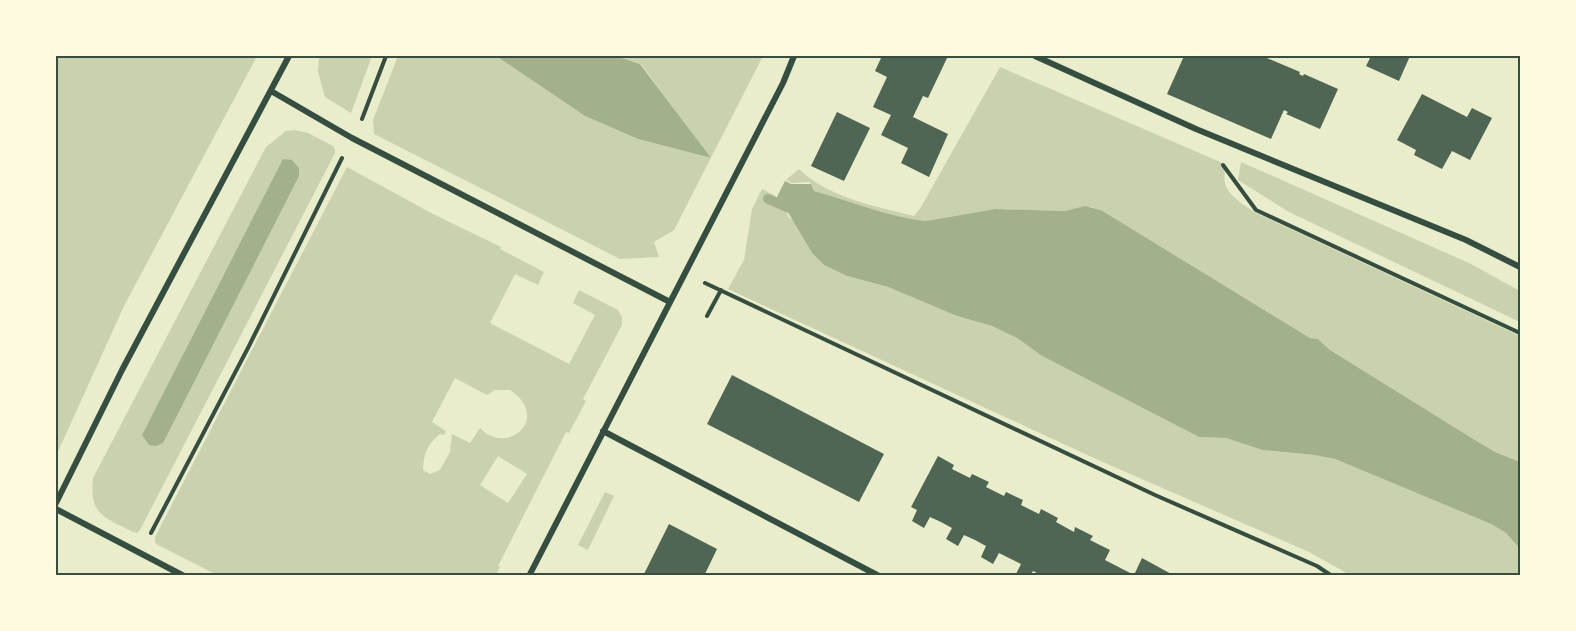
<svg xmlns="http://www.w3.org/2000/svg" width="1576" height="631" font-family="Ubuntu,sans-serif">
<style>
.green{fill:#cad2ad;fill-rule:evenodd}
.water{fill:#a3b18a}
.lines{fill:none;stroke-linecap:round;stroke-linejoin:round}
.stream{stroke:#a3b18a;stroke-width:10}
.building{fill:#4f6655}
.path{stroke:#344e41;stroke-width:4}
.minor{stroke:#344e41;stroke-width:6}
.neatline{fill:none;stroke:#344e41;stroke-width:2}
</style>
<rect width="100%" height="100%" fill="#e9edc9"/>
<path class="green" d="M 56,56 L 257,56 L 124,306 L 56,456 Z
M 319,56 L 372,56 L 351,113 L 325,97 L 318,72 Z
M 398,56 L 496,56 L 585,116 L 638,139 L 710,158 L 641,64 L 616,56 L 763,56 L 674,230 L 654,242 L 659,257 L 620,259 L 374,134 L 373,120 Z
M 1000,67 L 1225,164 C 1225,170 1224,178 1225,184 C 1229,197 1247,207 1258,214 L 1520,336 L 1520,462 L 1495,452 L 1475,440 L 1330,350 L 1318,339 L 1310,338 L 1101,210 L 1091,207 L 1065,211 L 995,209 L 926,221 C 888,217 851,201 814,191 L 810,182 L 792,183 L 786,180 L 799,169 C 829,198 875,206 914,216 L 921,207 Z
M 295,130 L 308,133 L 333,146 L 335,150 L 335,153 L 140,530 L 137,533 L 133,532 C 104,517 89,515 93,478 L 266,147 L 286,131 Z
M 1241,162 L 1469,263 L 1520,291 L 1520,322 L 1289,212 L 1238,180 Z
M 347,167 L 433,214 L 501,247 L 500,249 L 544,272 L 538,285 L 515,274 L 490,323 L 569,364 L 595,315 L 573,303 L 579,290 L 618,310 L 622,317 L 622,325 L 583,399 L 586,401 L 569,433 L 566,432 L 498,566 L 500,567 L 496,575 L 217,575 L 158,545 L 155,542 L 155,537 ZM 455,378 L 487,395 L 495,390 L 510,390 C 552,418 507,457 480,428 L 470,443 L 452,434 L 450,452 L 440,470 L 430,474 L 423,470 C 424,453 427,445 440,434 L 444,435 L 446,431 L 432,422 ZM 498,456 L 527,474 L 508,503 L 480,485 Z
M 762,189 L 776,196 L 773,201 L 781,204 L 790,219 L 792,218 L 812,253 L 824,265 L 847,276 L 888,287 L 957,316 L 992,326 L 1017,338 L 1042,356 L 1199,437 L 1226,438 L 1270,451 L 1314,455 L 1335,459 L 1491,524 L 1506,533 L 1520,549 L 1520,575 L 1350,575 L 1309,552 L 1096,459 L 728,289 L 744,260 L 752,209 Z
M 605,492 L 614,496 L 588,550 L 578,545 Z"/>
<path class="water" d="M 496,56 L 616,56 L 640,64 L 711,158 L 638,139 L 585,116 Z
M 283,159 L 292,160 L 299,168 L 299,176 L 163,443 L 156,446 L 149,445 L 142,435 Z
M 785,181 L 791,184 L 811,184 L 814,191 C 851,201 888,217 926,221 L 995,209 L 1065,211 L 1085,206 L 1101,210 L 1310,338 L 1318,339 L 1330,350 L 1475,440 L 1495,452 L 1520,462 L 1520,549 L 1506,533 L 1491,524 L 1335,459 L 1314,455 L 1263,450 L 1226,438 L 1199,437 L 1042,356 L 1017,338 L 992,326 L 957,316 L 888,287 L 847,276 L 824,265 L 812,253 L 782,202 L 776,199 Z"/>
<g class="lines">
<path class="stream" d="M 768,199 L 796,211"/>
</g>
<path class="building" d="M 882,56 L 948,56 L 928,98 L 923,96 L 913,117 L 948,134 L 929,177 L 901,163 L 908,148 L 881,135 L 891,115 L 873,107 L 887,77 L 875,71 Z
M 1184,56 L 1262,56 L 1300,72 L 1299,74 L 1303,76 L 1304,74 L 1338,89 L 1320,129 L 1286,114 L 1288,112 L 1284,110 L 1271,139 L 1167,94 Z
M 1371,56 L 1410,56 L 1399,81 L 1366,66 Z
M 1422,94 L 1467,117 L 1472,108 L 1492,118 L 1470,160 L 1452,151 L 1442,169 L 1414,155 L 1416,150 L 1397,140 Z
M 837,112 L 870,128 L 844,181 L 811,166 Z
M 732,375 L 884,454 L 859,502 L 707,424 Z
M 938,456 L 954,465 L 952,469 L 970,478 L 972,474 L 989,482 L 986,487 L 1004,496 L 1006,492 L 1023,500 L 1021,505 L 1039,514 L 1041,509 L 1058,518 L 1056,522 L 1074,532 L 1075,527 L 1093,536 L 1090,540 L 1110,550 L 1105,560 L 1134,575 L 1142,558 L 1175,576 L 1043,576 L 1033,571 L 1030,576 L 1015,576 L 1021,564 L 999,553 L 993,564 L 981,557 L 986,546 L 975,540 L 964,535 L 958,546 L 946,539 L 952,528 L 941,522 L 930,517 L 924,528 L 912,521 L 917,510 L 911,507 Z
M 669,524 L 717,549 L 704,576 L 643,576 Z"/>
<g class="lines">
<path class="path" d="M 362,119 L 386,56
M 1223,165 L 1256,210 L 1520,333
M 705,283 L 1155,495 L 1317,566 L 1332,576
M 707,316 L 721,290
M 151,533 L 249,346 L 342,158"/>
<path class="minor" d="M 1035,56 L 1196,129 L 1466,240 L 1520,267
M 271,91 L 352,138 L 670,302
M 603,431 L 879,576
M 56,503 L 122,370 L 289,56
M 56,509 L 184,576
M 529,576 L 783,83 L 794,56"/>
</g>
<rect width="1576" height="631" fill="none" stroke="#fefae0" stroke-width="114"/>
<rect x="57" y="57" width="1462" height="517" class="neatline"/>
</svg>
